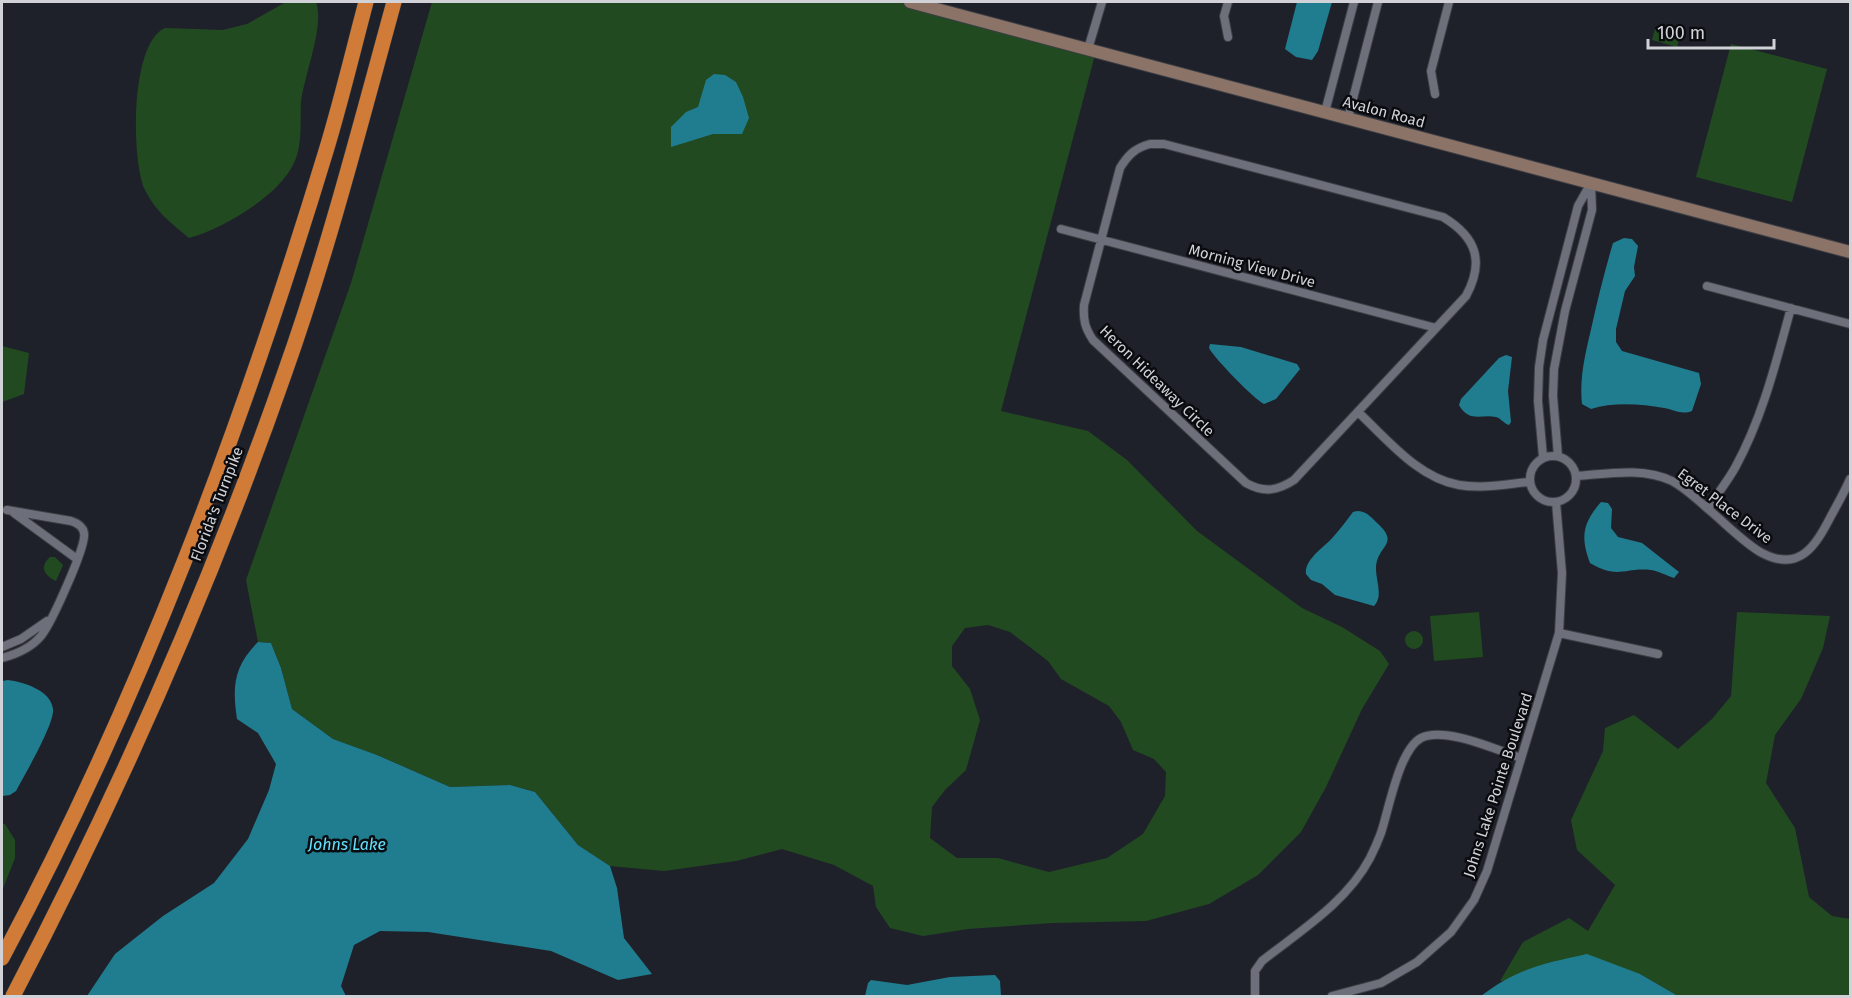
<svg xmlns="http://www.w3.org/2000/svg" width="1852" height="998" font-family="'Fira Sans',sans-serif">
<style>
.green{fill:#224a21;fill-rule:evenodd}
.water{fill:#207d8f}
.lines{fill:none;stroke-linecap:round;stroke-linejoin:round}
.street-casing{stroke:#3d3e45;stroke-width:10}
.secondary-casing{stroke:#3d3e45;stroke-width:14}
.highway-casing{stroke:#3d3e45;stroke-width:16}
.street{stroke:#6d707b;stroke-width:8}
.secondary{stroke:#8b7467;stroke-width:12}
.highway{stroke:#d07c38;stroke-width:15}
.labels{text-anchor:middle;stroke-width:5;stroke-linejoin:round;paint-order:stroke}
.street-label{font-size:15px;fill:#d0d2d8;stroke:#0a0b0f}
.water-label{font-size:16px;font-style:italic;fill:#62e0fb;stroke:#0a0b0f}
</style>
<rect width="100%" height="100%" fill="#1f212a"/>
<path class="green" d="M 286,2 L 316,2 C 323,22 311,57 306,78 C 304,86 302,93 301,101 C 300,121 303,147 293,165 C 277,197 222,229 189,238 C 171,223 156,212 145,190 C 131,160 130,43 165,28 L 223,30 L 247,24 Z
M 432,2 L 910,2 L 1096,51 L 1001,411 L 1088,431 L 1127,460 L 1197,531 L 1302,608 L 1342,627 L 1380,651 L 1389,664 L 1362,709 L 1326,787 L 1301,832 L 1258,875 L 1209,904 L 1146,921 L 1053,923 L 968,929 L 923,936 L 890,928 L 876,907 L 873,886 L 834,865 L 782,849 L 736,861 L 664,871 L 610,866 L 578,845 L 535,792 L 510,785 L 450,787 L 377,755 L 333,739 L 292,709 L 281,668 L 271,643 L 258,642 L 246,580 L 351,283 ZM 988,625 L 1010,632 L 1048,661 L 1061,679 L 1109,706 L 1121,722 L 1133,750 L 1154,759 L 1166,772 L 1165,796 L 1143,834 L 1107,858 L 1049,872 L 998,858 L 957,858 L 930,838 L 932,807 L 945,790 L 966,770 L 980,720 L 970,689 L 952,666 L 952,646 L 965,628 Z
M 1655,29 L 1680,35 L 1677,47 L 1652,40 Z
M 1731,44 L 1827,69 L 1792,202 L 1696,177 Z
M 2,346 L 29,353 L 24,394 L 2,402 Z
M 50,557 L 55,557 L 63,565 L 56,581 C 44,575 39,567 50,557 Z
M 1479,612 L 1483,657 L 1434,661 L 1430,616 Z
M 1737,612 L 1830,616 L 1823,648 L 1801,699 L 1775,735 L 1766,783 L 1795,828 L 1809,897 L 1832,916 L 1850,919 L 1850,996 L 1678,996 L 1640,974 L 1500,981 L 1523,942 L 1569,918 L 1588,931 L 1615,885 L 1577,850 L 1571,820 L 1603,751 L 1605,728 L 1634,715 L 1678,749 L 1712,719 L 1731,696 Z
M1405 640a9 9 0 1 1 18 0a9 9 0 1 1-18 0Z
M 2,824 L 5,824 L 15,840 L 15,858 L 2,891 Z"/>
<path class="water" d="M 1297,2 L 1332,2 L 1318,51 L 1312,60 L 1296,57 L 1285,49 Z
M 714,74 L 725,75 L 736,82 L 743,97 L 749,118 L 742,134 L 713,134 L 671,147 L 671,127 L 686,112 L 698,107 L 706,80 Z
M 1624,238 L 1632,239 L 1638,246 L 1634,267 L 1635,276 L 1625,291 L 1616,329 L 1616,342 L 1622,351 L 1699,373 L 1701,384 L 1692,411 C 1681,415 1675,410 1664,408 C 1641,404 1613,402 1591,409 L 1582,404 C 1579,377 1586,351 1592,325 C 1598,298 1605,270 1613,243 Z
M 1210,344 L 1241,347 L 1297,364 L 1300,369 L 1276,399 L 1264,404 C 1255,400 1214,358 1209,348 Z
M 1506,355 L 1512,357 L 1508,391 L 1511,422 L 1509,425 C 1503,423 1502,419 1496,417 C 1481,414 1469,423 1459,405 L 1461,399 L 1499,358 Z
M 1601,502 L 1608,503 L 1612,509 L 1611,528 L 1618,537 L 1642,543 L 1679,572 L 1674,578 C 1667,576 1659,571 1651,570 C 1623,567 1620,580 1590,563 C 1580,536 1583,523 1601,502 Z
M 1357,511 C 1366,511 1370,516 1376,522 C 1401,544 1378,545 1376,566 C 1375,579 1384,596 1374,606 L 1335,595 L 1322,584 L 1311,580 L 1306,574 C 1304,559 1326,546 1334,536 C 1341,528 1347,520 1353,512 Z
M 258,642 L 271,643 L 281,668 L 292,709 L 333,739 L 377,755 L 450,787 L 510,785 L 535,792 L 578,845 L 610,866 L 617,888 L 624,938 L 652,974 L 618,980 L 551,951 L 428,932 L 380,931 L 354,945 L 341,986 L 346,996 L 87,996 L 115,954 L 163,916 L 214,883 L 248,839 L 269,790 L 276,764 L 258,733 L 237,719 C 232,686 234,666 258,642 Z
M 8,680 C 23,682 51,690 53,709 C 55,723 24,776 16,791 L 10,795 L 2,796 L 2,681 Z
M 1587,954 L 1640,974 L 1678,996 L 1481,996 C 1516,969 1545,963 1587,954 Z
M 995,975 L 1000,981 L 1001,996 L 865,996 L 868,983 L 871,980 L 907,985 L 950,977 Z"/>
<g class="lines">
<defs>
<path id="street" d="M 1228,2 L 1224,16 L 1228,37
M 1088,49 L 1102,2
M 1435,94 L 1431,71 L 1449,2
M 1325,112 L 1354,2
M 1348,118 L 1378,2
M 1150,144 L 1164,144 L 1443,217 C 1476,237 1485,261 1466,296 L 1294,480 C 1277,491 1264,493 1246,483 L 1093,340 C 1085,328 1083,320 1084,305 L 1120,168 C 1128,155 1135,148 1150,144 Z
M 1061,229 L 1436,328
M 1707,286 L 1850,324
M 1358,412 C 1387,439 1418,478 1459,485 C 1482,489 1507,484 1529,482
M1530 479a23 23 0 1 1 46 0a23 23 0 1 1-46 0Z
M 1558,456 L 1553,396 L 1554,369 L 1565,311 L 1592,210 L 1591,184
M 1543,457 L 1538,401 L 1539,367 L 1543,340 L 1578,206 L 1591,183
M 1576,476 C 1607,474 1642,467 1672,481 C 1685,488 1697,499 1708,509 C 1724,522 1745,544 1762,553 C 1800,573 1816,545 1831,516 C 1838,503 1845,491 1850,479
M 1708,508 C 1717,494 1728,481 1736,466 C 1763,416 1776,362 1791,308
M 14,513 L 77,559
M 1559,633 L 1658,654
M 2,647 L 21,639 L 47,621
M 2,658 C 17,654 31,648 41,636 C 51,624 87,545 84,533 C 83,526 77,523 71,521 L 7,510
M 1255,996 L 1255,971 L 1262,961 C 1300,931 1347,902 1370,858 C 1374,850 1378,841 1381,833 C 1389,809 1399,750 1421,738 C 1444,726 1497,750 1521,758
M 1332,996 L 1381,983 L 1417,962 L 1451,932 L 1474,900 L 1487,871 L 1559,633 L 1562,573 L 1556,502"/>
<path id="secondary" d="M 910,2 L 1850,252"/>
<path id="highway" d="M 2,958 C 139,702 242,428 326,151 C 341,102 353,51 366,2
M 13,996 C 118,795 210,587 285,372 C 328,251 360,126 394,2"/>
</defs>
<use href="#street" class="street-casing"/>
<use href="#secondary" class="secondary-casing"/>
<use href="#highway" class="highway-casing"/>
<use href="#street" class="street"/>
<use href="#secondary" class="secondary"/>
<use href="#highway" class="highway"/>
</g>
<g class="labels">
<g class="street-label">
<text transform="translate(1384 112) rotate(15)" y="5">Avalon Road</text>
<text transform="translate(1252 266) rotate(15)" y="5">Morning View Drive</text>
<text transform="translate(1157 381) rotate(44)" y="5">Heron Hideaway Circle</text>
<text transform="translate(217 504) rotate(-69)" y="5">Florida's Turnpike</text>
<text transform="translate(1725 506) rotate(37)" y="5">Egret Place Drive</text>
<text transform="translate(1498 785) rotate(-72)" y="5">Johns Lake Pointe Boulevard</text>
</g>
<g class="water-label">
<text x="347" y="850">Johns Lake</text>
</g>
</g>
<rect width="1852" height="998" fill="none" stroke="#d0d2d8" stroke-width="6"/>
<path d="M1648 39v9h126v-9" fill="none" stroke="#d0d2d8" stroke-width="3"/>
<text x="1657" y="39" font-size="18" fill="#d0d2d8" stroke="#0a0b0f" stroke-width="4.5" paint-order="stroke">100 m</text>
</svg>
